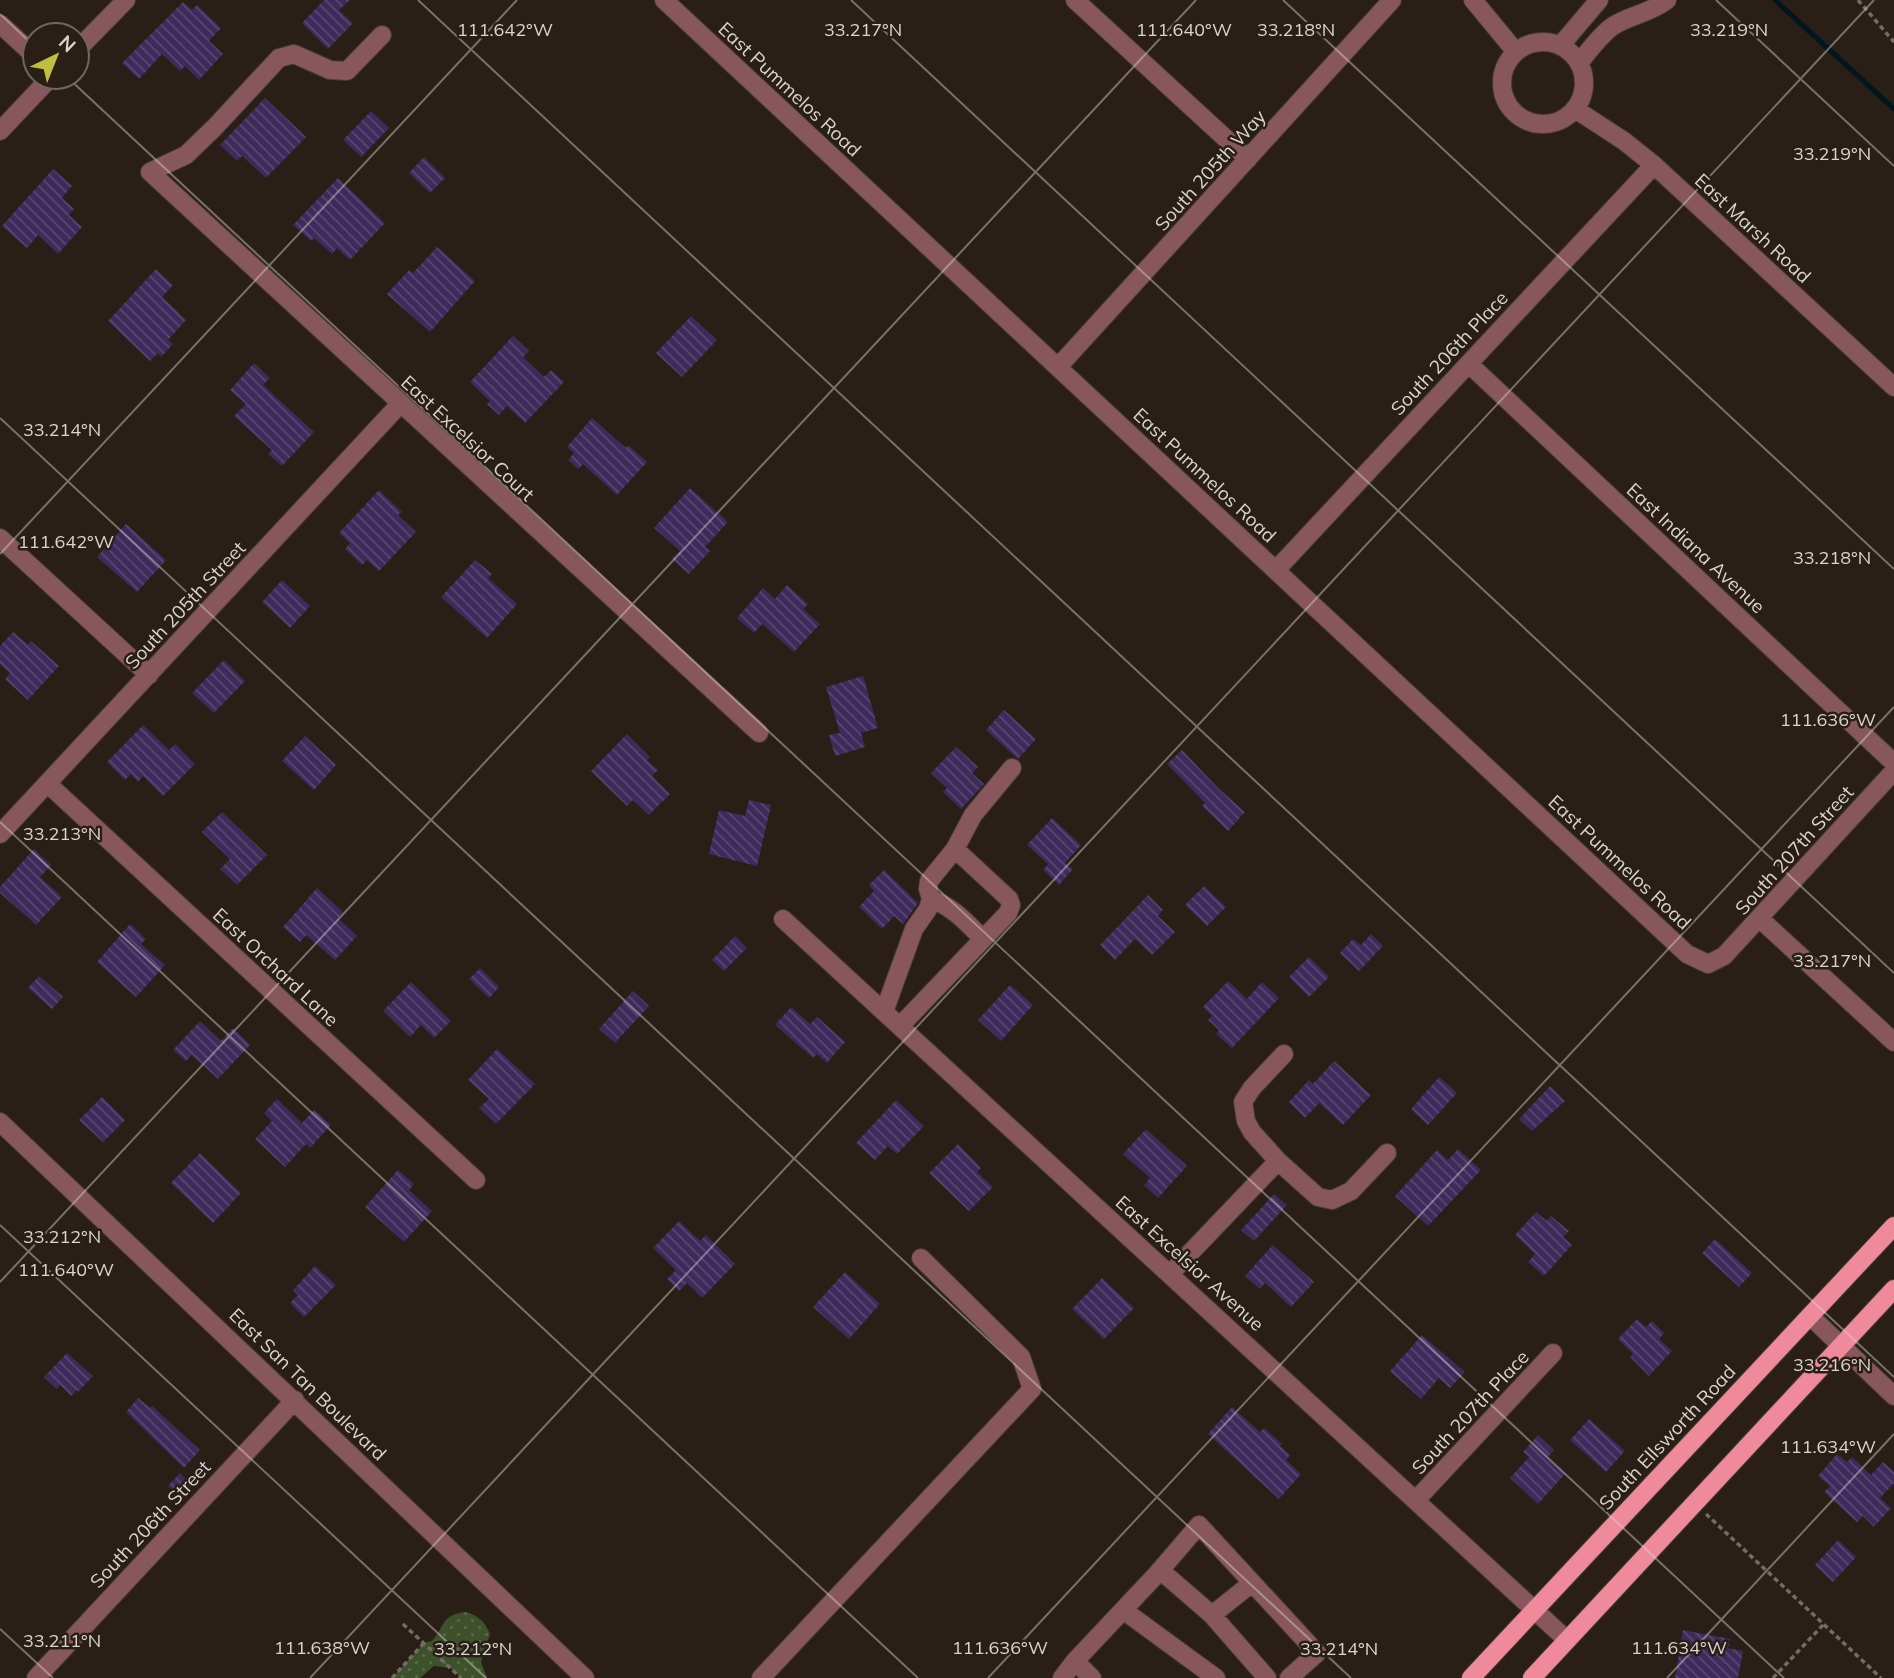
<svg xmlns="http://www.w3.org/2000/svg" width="1894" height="1678" font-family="Mulish,sans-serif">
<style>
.grass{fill:url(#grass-dots)}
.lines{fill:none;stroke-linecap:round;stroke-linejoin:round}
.stream{stroke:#01161f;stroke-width:5}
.building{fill:url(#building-back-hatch)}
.minor-casing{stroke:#453c34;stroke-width:20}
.major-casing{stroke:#453c34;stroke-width:20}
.path{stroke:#746b65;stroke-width:3.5;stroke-dasharray:5 3.5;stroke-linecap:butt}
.minor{stroke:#88575e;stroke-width:18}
.major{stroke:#ef8a9b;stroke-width:18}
.ticks{fill:none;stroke:#dbd4cf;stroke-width:2;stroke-opacity:0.45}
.labels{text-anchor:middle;stroke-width:5;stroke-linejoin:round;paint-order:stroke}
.street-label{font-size:19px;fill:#dbd4cf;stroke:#291f17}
.ticks-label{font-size:18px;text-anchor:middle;fill:#dbd4cf;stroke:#291f17;stroke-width:5;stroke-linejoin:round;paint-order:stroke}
</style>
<defs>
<pattern id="grass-dots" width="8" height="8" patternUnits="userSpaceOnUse" patternTransform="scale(1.75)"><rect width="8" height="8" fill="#3d512b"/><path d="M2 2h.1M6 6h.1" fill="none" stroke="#586949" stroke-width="1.8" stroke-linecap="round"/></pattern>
<pattern id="building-back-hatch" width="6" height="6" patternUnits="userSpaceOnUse" patternTransform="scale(1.75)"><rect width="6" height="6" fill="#3e2a5b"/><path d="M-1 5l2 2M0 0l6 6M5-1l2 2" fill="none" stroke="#594872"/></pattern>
</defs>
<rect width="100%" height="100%" fill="#291f17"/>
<path class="grass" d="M 466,1612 C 479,1616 485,1622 490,1634 L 481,1662 L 487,1678 L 461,1678 L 451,1668 L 434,1666 L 420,1678 L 392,1678 L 424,1643 L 432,1641 C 445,1626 442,1614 466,1612 Z"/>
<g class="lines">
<path class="stream" d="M 1775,0 L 1894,109"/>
</g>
<path class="building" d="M 324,0 L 350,0 L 339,10 L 353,23 L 328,49 L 302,23 Z
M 183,2 L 192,10 L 197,5 L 221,28 L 209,41 L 223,54 L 199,80 L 185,66 L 180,71 L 162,54 L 139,79 L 122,63 Z
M 265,98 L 306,137 L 266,178 L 242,156 L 237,161 L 220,145 Z
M 371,111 L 389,128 L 361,157 L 343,140 Z
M 424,157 L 445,178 L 430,193 L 409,173 Z
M 53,169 L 72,186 L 62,198 L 74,209 L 69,215 L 82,227 L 58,254 L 38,235 L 27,248 L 2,226 Z
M 338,178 L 385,223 L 350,260 L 337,248 L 332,254 L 314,238 L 311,241 L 293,225 Z
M 437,247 L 475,281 L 430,332 L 387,294 L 409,270 L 413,273 Z
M 156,269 L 173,285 L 162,297 L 186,320 L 168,340 L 173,344 L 161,357 L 158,353 L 150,361 L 108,321 Z
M 691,316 L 717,340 L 682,377 L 656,353 Z
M 513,336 L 529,351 L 523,357 L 544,377 L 551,370 L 564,382 L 525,423 L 507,406 L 499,415 L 487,404 L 490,401 L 470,382 Z
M 254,363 L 270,378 L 263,385 L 314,432 L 282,466 L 268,454 L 272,450 L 234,416 L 246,404 L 230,390 Z
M 592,418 L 626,448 L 628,445 L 647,462 L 617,495 L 583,464 L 578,469 L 568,460 L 574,453 L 567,447 Z
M 690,488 L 728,522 L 705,547 L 710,551 L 689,574 L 672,559 L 680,551 L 654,528 Z
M 379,490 L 402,512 L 398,515 L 416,532 L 379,571 L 367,560 L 362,565 L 345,549 L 350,543 L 339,533 Z
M 126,524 L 166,560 L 137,592 L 97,557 Z
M 475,560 L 492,574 L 488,578 L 517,604 L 487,638 L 441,597 Z
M 282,580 L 310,606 L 290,628 L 262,602 Z
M 787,585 L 808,604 L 803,609 L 820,624 L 794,652 L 762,624 L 754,633 L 737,618 L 763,588 L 775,599 Z
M 13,632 L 28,645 L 31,641 L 59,666 L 28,700 L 5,679 L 10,673 L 0,664 L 0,646 Z
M 224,660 L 245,681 L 214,713 L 192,693 Z
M 863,676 L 878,728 L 861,733 L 865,747 L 835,756 L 829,735 L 840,733 L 826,687 Z
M 1004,710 L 1036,739 L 1018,759 L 986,730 Z
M 143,725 L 169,750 L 175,744 L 195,764 L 163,796 L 143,776 L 138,782 L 131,774 L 125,780 L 107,762 Z
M 627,734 L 650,757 L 647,760 L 658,770 L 652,776 L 670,794 L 649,815 L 633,800 L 627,806 L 591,771 Z
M 305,736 L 336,765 L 314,790 L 282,761 Z
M 956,747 L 978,767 L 972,773 L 984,784 L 961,809 L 943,792 L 947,788 L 931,773 Z
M 1182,750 L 1218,788 L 1245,812 L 1228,831 L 1202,806 L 1205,803 L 1167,764 Z
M 749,800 L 771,805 L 757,866 L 709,854 L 719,810 L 745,816 Z
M 222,812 L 267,855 L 237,885 L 220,869 L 230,859 L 202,832 Z
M 1052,818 L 1081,845 L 1065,863 L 1073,869 L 1059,885 L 1043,870 L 1048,864 L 1027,845 Z
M 34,849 L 51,865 L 40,877 L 62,897 L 36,925 L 0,893 L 0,887 Z
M 884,870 L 918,903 L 903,924 L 894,916 L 882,929 L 859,907 L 874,891 L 869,885 Z
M 1204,886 L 1226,907 L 1207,926 L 1185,905 Z
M 317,888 L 343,912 L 338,918 L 357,936 L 335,960 L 306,935 L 300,942 L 283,927 Z
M 1148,895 L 1163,910 L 1158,916 L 1175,932 L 1152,955 L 1135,939 L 1115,960 L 1100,945 Z
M 130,924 L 146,939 L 141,944 L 165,965 L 136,997 L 97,962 Z
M 1371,934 L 1383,946 L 1359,971 L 1340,953 L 1353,939 L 1361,945 Z
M 735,936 L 747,948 L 724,971 L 712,960 Z
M 1309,957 L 1329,977 L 1309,997 L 1289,977 Z
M 480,968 L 499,987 L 489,998 L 469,979 Z
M 39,976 L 63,997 L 52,1009 L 28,988 Z
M 1228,981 L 1247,999 L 1262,982 L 1279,998 L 1232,1048 L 1216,1034 L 1219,1030 L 1208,1020 L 1212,1016 L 1203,1007 Z
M 411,982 L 451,1021 L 434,1038 L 421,1025 L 410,1037 L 383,1011 Z
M 1010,985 L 1033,1005 L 1001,1041 L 978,1020 Z
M 633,991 L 649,1006 L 615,1043 L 599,1029 Z
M 791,1007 L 810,1024 L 817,1017 L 845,1042 L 827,1063 L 817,1054 L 813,1058 L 775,1025 Z
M 200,1021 L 221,1041 L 233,1028 L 250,1045 L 218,1079 L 192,1055 L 186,1061 L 173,1050 Z
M 497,1049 L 535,1084 L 496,1124 L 479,1108 L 489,1099 L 468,1080 Z
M 1334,1061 L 1371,1095 L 1343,1125 L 1319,1103 L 1305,1118 L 1289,1102 L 1309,1080 L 1313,1084 Z
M 1439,1077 L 1457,1093 L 1428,1125 L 1411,1109 Z
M 1550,1086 L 1565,1101 L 1532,1131 L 1519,1119 Z
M 102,1097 L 125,1120 L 103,1142 L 79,1120 Z
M 277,1099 L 302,1123 L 314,1110 L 331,1125 L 310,1148 L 306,1144 L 285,1167 L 255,1139 L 272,1121 L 264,1113 Z
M 896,1100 L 924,1126 L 897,1154 L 888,1146 L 875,1160 L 856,1143 Z
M 1146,1129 L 1187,1166 L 1158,1198 L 1144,1185 L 1150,1178 L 1123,1154 Z
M 958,1144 L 981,1168 L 977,1172 L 993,1187 L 969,1211 L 929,1173 Z
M 1458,1149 L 1481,1170 L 1428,1226 L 1395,1196 L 1437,1150 L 1448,1160 Z
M 200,1153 L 241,1193 L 213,1223 L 171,1183 Z
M 398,1170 L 414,1184 L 409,1190 L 432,1211 L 404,1242 L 365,1207 Z
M 1274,1194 L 1287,1205 L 1254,1241 L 1241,1230 Z
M 1536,1212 L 1547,1221 L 1551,1216 L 1569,1231 L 1563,1237 L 1572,1245 L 1544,1276 L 1528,1262 L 1535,1254 L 1515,1235 Z
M 679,1221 L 700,1241 L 706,1235 L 735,1264 L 702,1298 L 687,1283 L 679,1291 L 667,1279 L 676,1270 L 653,1248 Z
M 1715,1239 L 1752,1273 L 1739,1287 L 1702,1253 Z
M 1273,1245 L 1314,1282 L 1291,1307 L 1265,1283 L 1260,1289 L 1245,1276 Z
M 315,1266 L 336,1285 L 304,1317 L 290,1303 L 298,1295 L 293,1290 Z
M 845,1272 L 880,1304 L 849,1339 L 813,1307 Z
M 1102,1278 L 1134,1308 L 1104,1339 L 1072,1309 Z
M 1637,1319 L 1646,1327 L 1652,1321 L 1664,1333 L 1659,1339 L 1672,1351 L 1649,1376 L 1630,1357 L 1633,1354 L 1618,1339 Z
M 1422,1335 L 1465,1372 L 1450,1388 L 1439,1378 L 1421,1399 L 1390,1371 Z
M 67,1353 L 93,1376 L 78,1392 L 77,1390 L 71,1396 L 60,1385 L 57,1389 L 44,1377 Z
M 138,1398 L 150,1408 L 152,1406 L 200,1450 L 184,1468 L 126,1412 Z
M 1232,1407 L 1260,1432 L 1264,1428 L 1282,1444 L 1280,1446 L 1290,1455 L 1286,1460 L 1301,1474 L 1279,1499 L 1208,1434 Z
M 1589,1419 L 1625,1451 L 1606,1472 L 1570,1440 Z
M 1538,1435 L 1554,1450 L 1547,1458 L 1565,1474 L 1538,1504 L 1510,1478 L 1529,1457 L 1523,1452 Z
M 1837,1454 L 1847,1462 L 1852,1457 L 1871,1475 L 1883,1462 L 1894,1472 L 1894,1483 L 1880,1498 L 1891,1508 L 1874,1527 L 1863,1516 L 1857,1522 L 1824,1492 L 1830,1486 L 1818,1476 Z
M 180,1473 L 192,1486 L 181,1498 L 168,1486 Z
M 1838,1540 L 1856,1557 L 1833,1582 L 1815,1565 Z
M 1683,1630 L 1730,1639 L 1728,1648 L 1743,1651 L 1738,1678 L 1675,1678 Z"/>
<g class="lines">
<defs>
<path id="minor" d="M 664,0 L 1687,954 L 1708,964 L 1724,956 L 1894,771
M 1075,0 L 1248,159
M 1473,0 L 1516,52
M 0,24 L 35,56
M 382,35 L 347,71 L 330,70 L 294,54 L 279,58 L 215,127 L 186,155 L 150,172 L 759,733
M1502 83a41 41 0 1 1 82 0a41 41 0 1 1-82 0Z
M 1560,46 L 1599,0
M 77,50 L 126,0
M 1579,63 C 1589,51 1600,35 1613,26 C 1630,15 1651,13 1667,0
M 1575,109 L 1624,141 L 1654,165 L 1894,387
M 0,131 L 51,77
M 1469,364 L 1894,763
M 1058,367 L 1392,0
M 0,538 L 149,675
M 1276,570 L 1654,165
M 48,784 L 476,1180
M 0,834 L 400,404
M 931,899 C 953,907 966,922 983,939
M 1759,918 L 1894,1042
M 783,919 L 1567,1640
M 884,1012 L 914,929 L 928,909 L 931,899 L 928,889 L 929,881 L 955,849 L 973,815 L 1012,768
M 900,1026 L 1008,913 L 1011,905 L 1009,899 L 955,849
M 1284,1054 L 1252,1088 L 1243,1102 L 1246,1121 L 1252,1132 L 1278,1161 L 1318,1197 L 1332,1200 L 1351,1191 L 1387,1153
M 0,1122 L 585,1678
M 1170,1274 L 1278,1161
M 1810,1316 L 1894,1396
M 1416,1500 L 1553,1353
M 1160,1570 L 1212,1615 L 1267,1678
M 1123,1610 L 1216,1678
M 1212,1615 L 1252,1583
M 1075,1661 L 1092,1678
M 36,1678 L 295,1400
M 761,1678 L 1032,1389 L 1021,1357 L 921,1258
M 1062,1678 L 1075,1661 L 1156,1575 L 1199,1525 L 1317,1653 L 1289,1678"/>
<path id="major" d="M 1471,1678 L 1894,1226
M 1532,1678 L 1894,1289"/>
</defs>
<use href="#minor" class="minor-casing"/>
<use href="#major" class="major-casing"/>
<path class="path" d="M 1858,0 L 1894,42
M 1706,1514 L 1881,1678
M 403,1624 L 461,1678
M 392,1678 L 424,1643
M 1773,1678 L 1823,1625"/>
<use href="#minor" class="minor"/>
<use href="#major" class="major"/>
</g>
<path class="ticks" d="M 418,0 L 1894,1377M 851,0 L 1894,973M 1283,0 L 1894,569M 1716,0 L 1894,166M 0,14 L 35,47M 67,77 L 1784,1678M 0,418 L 1351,1678M 0,554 L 517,0M 0,822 L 918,1678M 0,1225 L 486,1678M 0,1282 L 1196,0M 0,1629 L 53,1678M 310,1678 L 1874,0M 988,1678 L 1894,707M 1667,1678 L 1894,1434"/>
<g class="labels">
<g class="street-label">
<text transform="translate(790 89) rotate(43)" y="7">East Pummelos Road</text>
<text transform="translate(1210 170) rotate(-48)" y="7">South 205th Way</text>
<text transform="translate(1753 228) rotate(43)" y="7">East Marsh Road</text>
<text transform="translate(1449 353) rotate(-47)" y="7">South 206th Place</text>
<text transform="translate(468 438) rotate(43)" y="7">East Excelsior Court</text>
<text transform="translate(1205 475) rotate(43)" y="7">East Pummelos Road</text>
<text transform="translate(1696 548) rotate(43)" y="7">East Indiana Avenue</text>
<text transform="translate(185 605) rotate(-47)" y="7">South 205th Street</text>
<text transform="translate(1794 850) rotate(-48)" y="7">South 207th Street</text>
<text transform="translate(1620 862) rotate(43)" y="7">East Pummelos Road</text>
<text transform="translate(276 967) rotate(43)" y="7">East Orchard Lane</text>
<text transform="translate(1190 1263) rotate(42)" y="7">East Excelsior Avenue</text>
<text transform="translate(308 1384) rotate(44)" y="7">East San Tan Boulevard</text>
<text transform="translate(1470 1412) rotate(-47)" y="7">South 207th Place</text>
<text transform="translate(1667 1437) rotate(-47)" y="7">South Ellsworth Road</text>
<text transform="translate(150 1524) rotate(-47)" y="7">South 206th Street</text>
</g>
</g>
<g class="ticks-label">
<text x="863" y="36">33.217°N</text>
<text x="1296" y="36">33.218°N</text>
<text x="1729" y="36">33.219°N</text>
<text x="505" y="36">111.642°W</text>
<text x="1184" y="36">111.640°W</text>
<text x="1832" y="160">33.219°N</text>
<text x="62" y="436">33.214°N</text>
<text x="66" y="548">111.642°W</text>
<text x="1832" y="564">33.218°N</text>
<text x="1828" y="726">111.636°W</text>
<text x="62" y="840">33.213°N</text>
<text x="1832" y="967">33.217°N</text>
<text x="62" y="1243">33.212°N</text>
<text x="66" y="1276">111.640°W</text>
<text x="1832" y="1371">33.216°N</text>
<text x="1828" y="1453">111.634°W</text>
<text x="62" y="1647">33.211°N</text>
<text x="322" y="1654">111.638°W</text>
<text x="1000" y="1654">111.636°W</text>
<text x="1679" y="1654">111.634°W</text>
<text x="473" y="1655">33.212°N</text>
<text x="1339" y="1655">33.214°N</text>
</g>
<g transform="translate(56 56) rotate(43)"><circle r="33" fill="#291f17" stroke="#706761" stroke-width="2"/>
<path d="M0-5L12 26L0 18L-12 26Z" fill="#bfbe41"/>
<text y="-10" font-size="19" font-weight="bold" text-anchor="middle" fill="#dbd4cf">N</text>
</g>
</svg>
